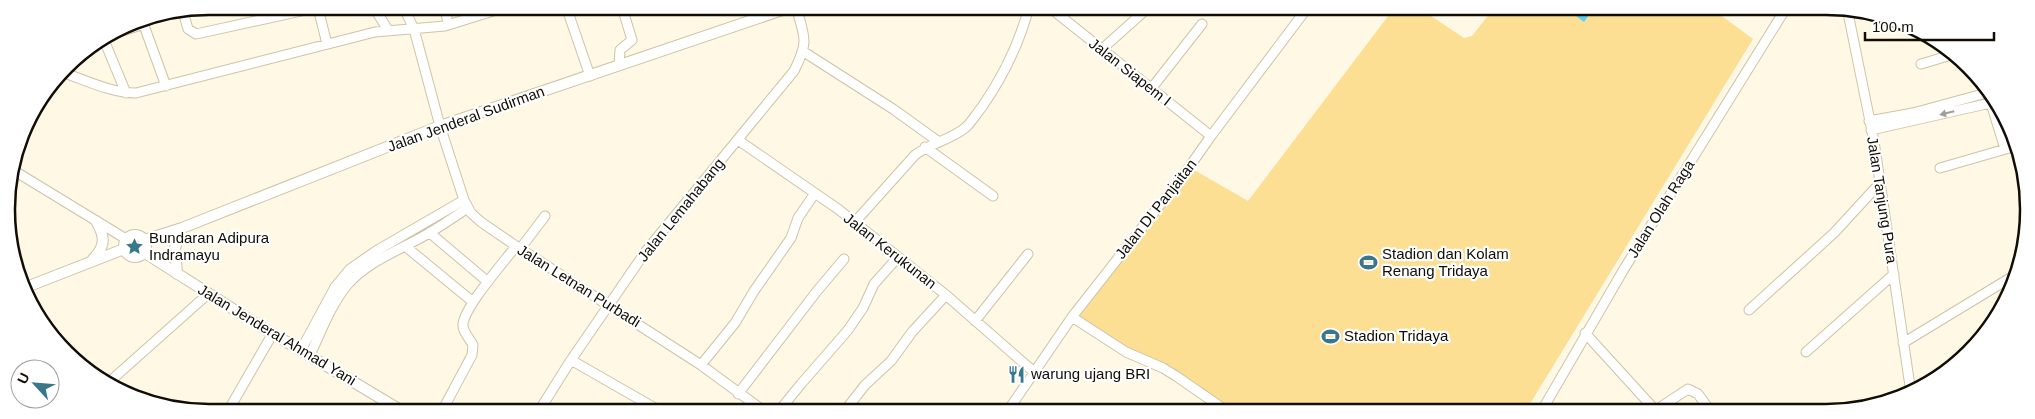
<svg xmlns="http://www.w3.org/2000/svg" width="2035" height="419" font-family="Arial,sans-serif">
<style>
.green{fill:#fddf93}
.water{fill:#5ad0f7}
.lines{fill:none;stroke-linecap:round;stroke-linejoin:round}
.minor-casing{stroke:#cfc3a6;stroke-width:11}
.major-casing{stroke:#cfc3a6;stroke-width:12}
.minor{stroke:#fff;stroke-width:9}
.major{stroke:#fff;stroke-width:10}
.oneway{fill:#a09e9b}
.labels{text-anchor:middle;stroke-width:4.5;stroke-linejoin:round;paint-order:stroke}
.street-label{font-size:15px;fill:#110d04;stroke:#fff}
.poi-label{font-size:15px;fill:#110d04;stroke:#fff;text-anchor:start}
.rim{fill:none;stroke:#110d04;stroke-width:2.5}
</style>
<rect width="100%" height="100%" fill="#fff8e5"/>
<path class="green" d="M 1395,7 L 1419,8 L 1464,38 L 1472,36 L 1494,8 L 1711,8 L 1753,39 L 1525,412 L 1225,412 L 1173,376 L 1134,360 L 1074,324 L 1189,167 L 1248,201 Z"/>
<path class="water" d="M 1551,8 L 1594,8 L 1584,22 L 1568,10 L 1563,16 Z"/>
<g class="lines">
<defs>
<path id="minor" d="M 373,6 L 388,30
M 403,6 L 414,29 L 440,126 L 464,200 L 471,213 L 481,222 L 516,246 L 701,365 L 764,411
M 445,6 L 448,25
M 1049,7 L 1211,136
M 1847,8 L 1874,141 L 1911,393
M 183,12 L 188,29 L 196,34 L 315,8 L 319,12 L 327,44
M 569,15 L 590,76
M 142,20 L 166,86
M 113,34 L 144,24
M 104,40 L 126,93
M 1101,50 L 1149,7
M 804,52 L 893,109 L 939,142
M 1921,64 L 1951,55
M 619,65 L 620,50 L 632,40 L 622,7
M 62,72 C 85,80 111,93 136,93 L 375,32 L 445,26 L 506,7
M 1985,84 L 2005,149
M 1151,89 L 1202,24
M 1869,121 L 1913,113 L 1990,92
M 1871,130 L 1995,102
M 738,140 L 838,209 L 946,295 L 1034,372
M 925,147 L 993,196
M 1940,168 L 2016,146
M 13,170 L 126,239
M 854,223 L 915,155 C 931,143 950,140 965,128 C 972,122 976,114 982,107 C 1004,75 1019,45 1029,7
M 430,233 L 488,282
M 405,246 L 473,302
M 520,249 L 545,216
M 1749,310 L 1834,233 L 1880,183
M 1072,317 L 1126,352 L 1163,368 L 1176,376 L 1228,412
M 975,321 L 1028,254
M 1585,333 L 1657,412
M 1903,343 L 2015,275
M 301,350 L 335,287 L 350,269 L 376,251 L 464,200
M 1806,352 L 1894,274
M 310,355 C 321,332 331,304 348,284 C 369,260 403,249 429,233 C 443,225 455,216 468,208
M 571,360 L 660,411
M 701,365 L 735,323 L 754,291 L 791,238 L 798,218 L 815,193
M 108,383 L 208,294
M 738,394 L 817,291 L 844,259
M 1656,410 L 1688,389 L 1698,394 L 1711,412
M 228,411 L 273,333
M 442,411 L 472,355 L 473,345 C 470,339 462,331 463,324 C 465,306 504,262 516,246
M 539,411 L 571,360 L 646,251 L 794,71 C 809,41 805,38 796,7
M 779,411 L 801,384 L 848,330 L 863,308 L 874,284 L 898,257
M 844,412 L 865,385 L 891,361 L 912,332 L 946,295
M 1007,412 L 1072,317 L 1185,173 L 1211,136 L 1308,7
M 1541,412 L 1624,269 L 1786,8"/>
<path id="major" d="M124 246a11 11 0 1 1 22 0a11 11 0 1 1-22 0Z
M 144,240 L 182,228 L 440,126 L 791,7
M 145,253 L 255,323 L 402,411
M 93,259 C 106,246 105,236 96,221
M 177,274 L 175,248 L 182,228
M 24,288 L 124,249"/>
</defs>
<use href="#minor" class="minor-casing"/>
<use href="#major" class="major-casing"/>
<use href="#minor" class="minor"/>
<use href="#major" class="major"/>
</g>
<defs><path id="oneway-solid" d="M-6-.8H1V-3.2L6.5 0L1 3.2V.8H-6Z" transform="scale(1.25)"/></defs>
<use class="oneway" href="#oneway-solid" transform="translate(1947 113) rotate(166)"/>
<defs>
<symbol id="sight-bare" viewBox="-9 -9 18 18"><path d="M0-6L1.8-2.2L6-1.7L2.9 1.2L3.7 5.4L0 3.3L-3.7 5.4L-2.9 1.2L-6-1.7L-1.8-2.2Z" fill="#38778c" stroke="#fff" stroke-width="2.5" paint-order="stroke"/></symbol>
<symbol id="stadium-bare" viewBox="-9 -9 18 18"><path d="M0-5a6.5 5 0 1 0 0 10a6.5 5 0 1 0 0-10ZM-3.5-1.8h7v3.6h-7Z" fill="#38778c" stroke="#fff" stroke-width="2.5" paint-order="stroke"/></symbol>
<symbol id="restaurant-bare" viewBox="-9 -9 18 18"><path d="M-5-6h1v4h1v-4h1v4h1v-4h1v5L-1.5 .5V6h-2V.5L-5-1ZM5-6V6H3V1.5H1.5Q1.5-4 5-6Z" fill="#38778c" stroke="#fff" stroke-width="2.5" paint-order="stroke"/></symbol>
</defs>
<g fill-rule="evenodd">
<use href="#sight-bare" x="122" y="234" width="25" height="25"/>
<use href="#stadium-bare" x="1356" y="250" width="25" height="25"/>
<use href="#stadium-bare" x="1318" y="324" width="25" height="25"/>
<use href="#restaurant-bare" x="1004" y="362" width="25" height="25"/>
</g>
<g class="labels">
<g class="street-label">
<text transform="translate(1130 72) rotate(38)" y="5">Jalan Siapem I</text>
<text transform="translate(466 119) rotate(-20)" y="5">Jalan Jenderal Sudirman</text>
<text transform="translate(1882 200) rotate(81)" y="5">Jalan Tanjung Pura</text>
<text transform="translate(1156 209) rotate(-52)" y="5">Jalan DI Panjaitan</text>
<text transform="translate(1661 209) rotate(-58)" y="5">Jalan Olah Raga</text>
<text transform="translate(681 210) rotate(-51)" y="5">Jalan Lemahabang</text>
<text transform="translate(890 251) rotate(38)" y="5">Jalan Kerukunan</text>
<text transform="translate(579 286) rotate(32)" y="5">Jalan Letnan Purbadi</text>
<text transform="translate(277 335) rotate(31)" y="5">Jalan Jenderal Ahmad Yani</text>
</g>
<g class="poi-label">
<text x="149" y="243">Bundaran Adipura<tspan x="149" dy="17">Indramayu</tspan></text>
<text x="1382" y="259">Stadion dan Kolam<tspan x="1382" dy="17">Renang Tridaya</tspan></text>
<text x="1344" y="341">Stadion Tridaya</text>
<text x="1031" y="379">warung ujang BRI</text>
</g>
</g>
<path d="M0 0H2035V419H0ZM209 15H1826A194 194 0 0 1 2020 209V210A194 194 0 0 1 1826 404H209A194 194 0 0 1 15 210V209A194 194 0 0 1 209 15Z" fill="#fff" fill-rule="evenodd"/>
<path class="rim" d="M209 15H1826A194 194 0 0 1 2020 209V210A194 194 0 0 1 1826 404H209A194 194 0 0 1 15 210V209A194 194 0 0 1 209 15Z"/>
<g transform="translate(35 384) rotate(296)"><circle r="24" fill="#ffffff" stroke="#a09e9b"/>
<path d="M0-4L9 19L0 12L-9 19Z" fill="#38778c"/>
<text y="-8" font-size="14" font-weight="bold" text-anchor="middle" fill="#110d04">U</text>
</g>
<path d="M1865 32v8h129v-8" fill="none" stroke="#110d04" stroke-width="2.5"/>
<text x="1872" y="32" font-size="15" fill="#110d04" stroke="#ffffff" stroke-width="4" paint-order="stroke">100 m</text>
</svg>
